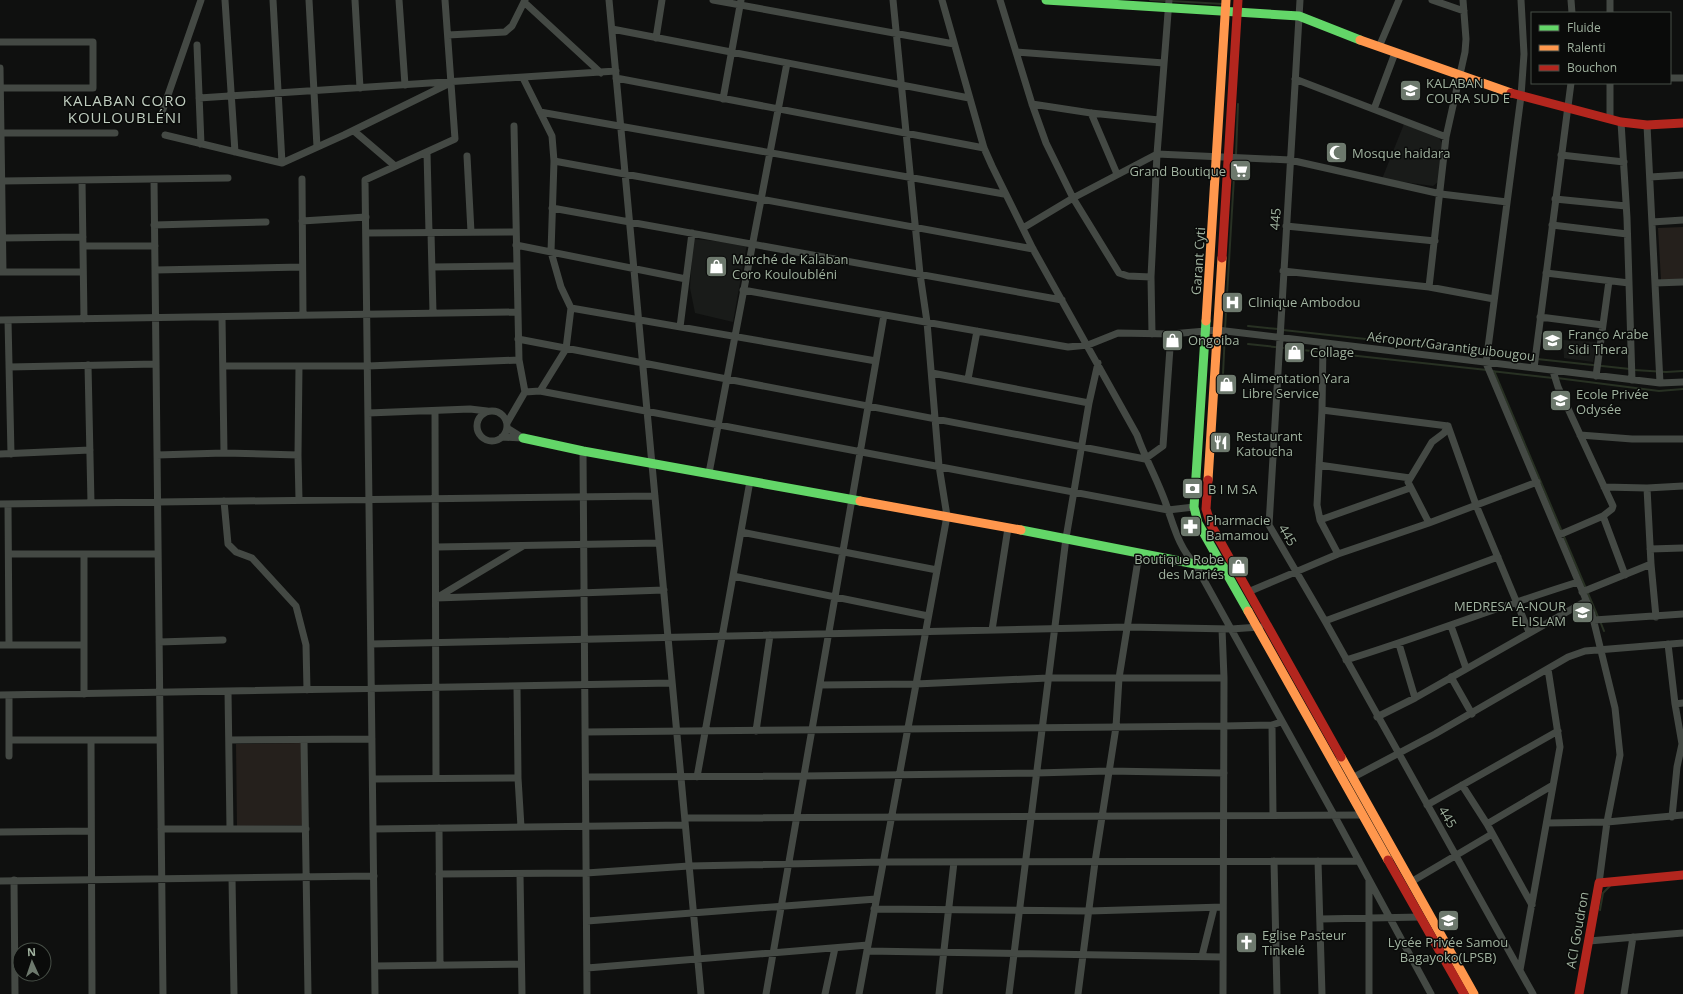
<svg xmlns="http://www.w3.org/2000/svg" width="1683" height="994" font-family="'Open Sans',sans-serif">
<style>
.built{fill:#191b19}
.green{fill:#25201c}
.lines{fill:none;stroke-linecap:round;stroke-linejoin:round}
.stream{stroke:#283123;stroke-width:2}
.street{stroke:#444944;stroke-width:7}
.fast{stroke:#63d668;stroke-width:9}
.slow{stroke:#ff974d;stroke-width:9}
.jam{stroke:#b3261e;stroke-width:9}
.labels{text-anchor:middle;stroke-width:3;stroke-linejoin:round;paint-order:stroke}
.poi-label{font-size:13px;fill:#a0b29f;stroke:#0a0b0a;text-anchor:start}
.street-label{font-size:13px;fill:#a0b29f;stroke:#0a0b0a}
.quarter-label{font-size:15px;letter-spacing:1px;fill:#c0cec0;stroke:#0a0b0a}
</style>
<rect width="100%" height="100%" fill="#0f100f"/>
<path class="built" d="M 1404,124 L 1439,138 L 1442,143 L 1438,182 L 1433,186 L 1382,179 Z
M 693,239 L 747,244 L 733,322 L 695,313 L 690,288 Z
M 1563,340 L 1597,342 L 1593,362 L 1564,358 Z"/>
<path class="green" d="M 1683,227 L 1683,279 L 1661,280 L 1658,228 Z
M 301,743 L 303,825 L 237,826 L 236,744 Z"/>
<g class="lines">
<path class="stream" d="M 1150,0 L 1167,1
M 1171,1 L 1223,4
M 1236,155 L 1238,104
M 1248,326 L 1278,329
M 1225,329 L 1235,160
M 1283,330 L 1485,352
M 1248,344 L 1487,370
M 1489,353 L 1533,358
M 1537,359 L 1630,369
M 1634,370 L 1666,372 L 1683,371
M 1491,371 L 1553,378
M 1494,371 L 1598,617
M 1223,374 L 1225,333
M 1557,378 L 1659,391 L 1683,389
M 1600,621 L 1604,631
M 1600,910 L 1603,893 L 1610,886"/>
<path class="street" d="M 225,0 L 235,152
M 273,0 L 282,163
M 309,0 L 317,147
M 355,0 L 360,88
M 399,0 L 405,85
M 609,0 L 701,994
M 713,0 L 954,44
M 942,0 L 984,148 L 992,166 L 1033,249 L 1137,435 C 1146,461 1160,484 1168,510 C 1175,530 1180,549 1195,564 L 1334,815 L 1431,994
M 1000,0 L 1032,104 L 1046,143 L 1073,198 L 1119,273 L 1128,276 L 1151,277
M 1300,0 L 1269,525 L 1325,621 L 1533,994
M 1432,0 L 1464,11
M 1521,0 L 1524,54 L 1521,96 L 1486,363 L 1592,614 L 1615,708 L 1620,755 L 1607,822 L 1599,883
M 1571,0 L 1572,13
M 524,2 L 601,73
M 1610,13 L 1610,0
M 612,29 L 969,98
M 448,35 L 505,32 L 512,26 L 525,0
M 656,38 L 662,0
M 0,42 L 93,42 L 93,88 L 0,88
M 197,45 L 201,144
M 1379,47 L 1399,0
M 1016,52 L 1164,63
M 0,68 L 3,272
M 523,78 L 552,136 L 554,161 L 551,252 L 561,287 L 571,308 L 566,349 L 540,391 L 525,392
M 616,78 L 984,148
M 1670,78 L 1683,78
M 1295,79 L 1446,137
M 199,98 L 616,71
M 723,99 L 741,0
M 1032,104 L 1091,113 L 1159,120
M 1374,109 L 1395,53
M 540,112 L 1004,194
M 1091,113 L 1117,174
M 160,118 L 201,0
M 1610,119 L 1610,83
M 1621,122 L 1627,218 L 1632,380
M 1647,125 L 1660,383
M 354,131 L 395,166
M 0,133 L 115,133
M 165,135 L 282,163 L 344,135 L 448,84
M 427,152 L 429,233
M 1561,155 L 1624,162
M 467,156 L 471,232
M 554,161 L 1033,249
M 1650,177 L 1683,175
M 154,179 L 163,994
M 302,179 L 303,315
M 82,180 L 84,319
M 2,181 L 228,178
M 1555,199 L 1626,206
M 552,208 L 1062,300
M 302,221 L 366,217
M 1652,222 L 1683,220
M 154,225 L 266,222
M 1552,225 L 1627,234
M 1286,226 L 1435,241
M 1023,228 L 1073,198 L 1157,154 L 1290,160 L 1441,194 L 1507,202
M 431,232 L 433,313
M 366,233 L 516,232
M 2,238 L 83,237
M 516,245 L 686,279
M 83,246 L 155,246
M 432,267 L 517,266
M 155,270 L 302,267
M 1283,271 L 1429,287 L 1494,299
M 0,272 L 83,272
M 1546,273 L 1629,283
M 1655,283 L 1683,282
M 1429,287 L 1446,137 L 1465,52 L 1466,39 L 1463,0
M 743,290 L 1068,347 L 1088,345 L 1118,333 L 1171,334 L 1217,330 L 1660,383 L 1683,382
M 571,308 L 876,361
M 222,317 L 224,453
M 1540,317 L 1603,325
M 0,320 L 518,312
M 8,320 L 11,454
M 680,327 L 692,233
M 1152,334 L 1151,277 L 1157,154 L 1169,0
M 518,339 L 1145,459 L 1163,446 L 1171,334
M 1323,343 L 1322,410 L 1317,505 L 1320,520 L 1338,554
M 88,365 L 91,503
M 223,366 L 368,366 L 519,360
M 9,367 L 156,364
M 1534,368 L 1571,83
M 1553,371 L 1558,387 L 1613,506 L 1612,509 L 1603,516 L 1559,535
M 932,373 L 1089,403
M 1596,376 L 1609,281
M 968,379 L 977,331
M 540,391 L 1168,510 L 1194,507
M 1322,410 L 1448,426
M477 426a15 15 0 1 1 30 0a15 15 0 1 1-30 0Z
M 435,411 L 436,778
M 368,413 L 470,409 L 487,411
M 507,423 L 525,392 L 519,360 L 514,126
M 1448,426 L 1476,505 L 1529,632
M 507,428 L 523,438
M 1580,435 L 1632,439 L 1683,439
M 502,437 L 523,438
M 583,451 L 587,994
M 0,454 L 90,450
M 157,455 L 224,453 L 298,455 L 299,500
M 298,455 L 299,366
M 1319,465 L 1410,478
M 709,473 L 787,63
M 1604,487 L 1647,488 L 1683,486
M 1647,488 L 1651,564 L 1656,617
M 224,501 L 228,544 L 236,552 L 252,558 L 296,606 L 306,645 L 307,690
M 0,504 L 655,496
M 8,504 L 9,645
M 1603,516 L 1625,575
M 1320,520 L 1410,488
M 1429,523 L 1408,482 L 1432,442 L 1444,433 L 1448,426
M 741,532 L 937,570
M 436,547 L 659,543
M 1650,549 L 1683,548
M 9,554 L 158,554
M 84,555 L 84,694
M 733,576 L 928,616
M 1248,592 L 1338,554 L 1429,523 L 1537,482
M 1582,592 L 1651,564
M 438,597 L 523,546
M 436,598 L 664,590
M 1594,620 L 1683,614
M 1325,621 L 1498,557
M 1451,626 L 1466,668
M 1222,629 L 1224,678 L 1223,994
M 992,630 L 1008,528
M 159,642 L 223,640
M 371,644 L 1128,627 L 1231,629 L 1260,627
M 1399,644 L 1415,698
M 1668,644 L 1675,704 L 1682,744 L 1677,767 L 1672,817
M 0,645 L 84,645
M 1346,660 C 1424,636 1500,606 1578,582
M 1451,677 L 1472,714
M 820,685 L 916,684 L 1048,678 L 1224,678
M 517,686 L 518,778 L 521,827
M 228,691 L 230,829
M 0,695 L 672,683
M 9,695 L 9,756
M 1675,704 L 1683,703
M 1377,717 L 1415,698 L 1586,601
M 1272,725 L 1273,815
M 756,731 L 770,635
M 585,732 L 1224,726 L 1272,725 L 1281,722
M 9,740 L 160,740
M 91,740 L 92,994
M 229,740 L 372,739
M 304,740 L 308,994
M 586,777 L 804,776 L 1036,773 L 1108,771 L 1224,773
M 697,777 L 750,481
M 1352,778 L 1435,734 L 1568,657 L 1585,651 L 1683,643
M 373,779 L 518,778
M 1462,785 L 1487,824 L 1532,905
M 1427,805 L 1558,731
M 685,818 L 1363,815
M 1547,823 L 1607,822 L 1683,815
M 1487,824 L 1553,785
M 439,828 L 440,965
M 161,829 L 306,829
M 373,829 L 685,825
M 0,832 L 91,831
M 1274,861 L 1277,994
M 1318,861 L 1322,994
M 439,874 L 586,873 L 689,866 L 883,862 L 1359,861
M 520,874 L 522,994
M 232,878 L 234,994
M 14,880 L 15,994
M 0,881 L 374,876
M 1411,882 L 1492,834
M 874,909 L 1089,911 L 1223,907
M 1320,919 L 1421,917
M 587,921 L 876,899
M 1589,941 L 1683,933
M 867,951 L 1223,957
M 1202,956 L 1214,908
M 375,966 L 521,964
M 587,968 L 868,945
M 1520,970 L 1560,747 L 1548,669
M 375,994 L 365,180 L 455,139 L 445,0
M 766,994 L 884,315
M 825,994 L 835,948
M 859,994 L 947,516 L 939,466 L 927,322 L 920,274 L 893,0
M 939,994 L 954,862
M 1009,994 L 1066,538 L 1089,403 L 1098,363
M 1078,994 L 1095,862 L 1116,727 L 1119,678 L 1139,554
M 1369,994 L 1369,880
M 1624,994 L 1633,937"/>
<path class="fast" d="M 1046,0 L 1299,16 L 1360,40
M 1206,321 L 1194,507 L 1198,523 L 1248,611
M 523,438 L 583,451 L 860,501
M 1021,530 L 1195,564 L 1224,567"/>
<path class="slow" d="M 1360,40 L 1511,93
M 1206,321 L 1226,0
M 1208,480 L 1222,258
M 860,501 L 1021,530
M 1248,611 L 1388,860
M 1341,757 L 1474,994"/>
<path class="jam" d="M 1511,93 L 1621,122 L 1647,125 L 1683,123
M 1222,258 L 1238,0
M 1208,480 L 1206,509 L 1211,525 L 1341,757
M 1388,860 L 1464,994
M 1579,994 L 1599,883 L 1683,875"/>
</g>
<defs>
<symbol id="school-square" viewBox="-11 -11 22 22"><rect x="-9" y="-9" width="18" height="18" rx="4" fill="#6d796d" stroke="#0a0b0a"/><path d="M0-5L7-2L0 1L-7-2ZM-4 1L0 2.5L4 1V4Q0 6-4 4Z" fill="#fff"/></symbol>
<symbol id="mosque-square" viewBox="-11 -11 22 22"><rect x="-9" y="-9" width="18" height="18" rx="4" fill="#6d796d" stroke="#0a0b0a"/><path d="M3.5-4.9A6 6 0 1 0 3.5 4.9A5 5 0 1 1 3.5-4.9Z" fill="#fff"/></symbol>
<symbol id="supermarket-square" viewBox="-11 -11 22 22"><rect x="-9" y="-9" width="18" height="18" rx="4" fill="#6d796d" stroke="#0a0b0a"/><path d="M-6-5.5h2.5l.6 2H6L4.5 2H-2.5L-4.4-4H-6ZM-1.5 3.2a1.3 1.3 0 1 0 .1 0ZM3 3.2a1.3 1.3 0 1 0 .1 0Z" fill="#fff"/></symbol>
<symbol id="shop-square" viewBox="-11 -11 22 22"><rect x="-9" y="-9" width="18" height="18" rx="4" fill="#6d796d" stroke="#0a0b0a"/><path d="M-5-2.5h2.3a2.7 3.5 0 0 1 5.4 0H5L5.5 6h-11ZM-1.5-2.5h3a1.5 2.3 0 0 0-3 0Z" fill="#fff"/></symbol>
<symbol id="hospital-square" viewBox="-11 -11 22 22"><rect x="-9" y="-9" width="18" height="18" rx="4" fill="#6d796d" stroke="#0a0b0a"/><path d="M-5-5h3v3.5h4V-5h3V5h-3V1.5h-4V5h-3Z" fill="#fff"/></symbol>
<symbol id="restaurant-square" viewBox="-11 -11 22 22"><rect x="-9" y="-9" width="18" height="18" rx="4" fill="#6d796d" stroke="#0a0b0a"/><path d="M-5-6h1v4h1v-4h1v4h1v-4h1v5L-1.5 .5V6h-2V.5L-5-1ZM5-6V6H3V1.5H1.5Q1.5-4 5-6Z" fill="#fff"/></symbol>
<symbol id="bank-square" viewBox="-11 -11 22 22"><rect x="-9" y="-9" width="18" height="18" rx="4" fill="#6d796d" stroke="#0a0b0a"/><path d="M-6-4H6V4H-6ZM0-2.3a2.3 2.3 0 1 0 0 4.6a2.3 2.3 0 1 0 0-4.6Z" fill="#fff"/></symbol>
<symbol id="pharmacy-square" viewBox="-11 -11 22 22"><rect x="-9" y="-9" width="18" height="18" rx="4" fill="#6d796d" stroke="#0a0b0a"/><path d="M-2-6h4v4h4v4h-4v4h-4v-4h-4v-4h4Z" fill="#fff"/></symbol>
<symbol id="church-square" viewBox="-11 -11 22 22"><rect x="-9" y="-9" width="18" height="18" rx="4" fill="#6d796d" stroke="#0a0b0a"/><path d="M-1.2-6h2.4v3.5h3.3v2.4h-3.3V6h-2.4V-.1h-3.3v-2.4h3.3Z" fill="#fff"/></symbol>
</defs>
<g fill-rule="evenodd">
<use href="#school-square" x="1398" y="78" width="25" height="25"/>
<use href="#mosque-square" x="1324" y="140" width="25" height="25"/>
<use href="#supermarket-square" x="1228" y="158" width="25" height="25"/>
<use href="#shop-square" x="704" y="254" width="25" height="25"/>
<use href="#hospital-square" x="1220" y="290" width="25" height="25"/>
<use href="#shop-square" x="1160" y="328" width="25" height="25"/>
<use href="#school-square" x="1540" y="328" width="25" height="25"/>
<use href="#shop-square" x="1282" y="340" width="25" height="25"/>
<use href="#shop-square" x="1214" y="372" width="25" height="25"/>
<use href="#school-square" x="1548" y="388" width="25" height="25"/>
<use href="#restaurant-square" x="1208" y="430" width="25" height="25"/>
<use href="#bank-square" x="1180" y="476" width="25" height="25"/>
<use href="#pharmacy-square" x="1178" y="514" width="25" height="25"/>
<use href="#shop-square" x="1226" y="554" width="25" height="25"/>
<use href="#school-square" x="1570" y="600" width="25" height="25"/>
<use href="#school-square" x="1436" y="908" width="25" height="25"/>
<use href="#church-square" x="1234" y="930" width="25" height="25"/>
</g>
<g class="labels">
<g class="poi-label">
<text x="1426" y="88">KALABAN<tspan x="1426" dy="15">COURA SUD E</tspan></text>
<text x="1352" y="158">Mosque haidara</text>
<text x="1226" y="176" text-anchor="end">Grand Boutique</text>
<text x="732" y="264">Marché de Kalaban<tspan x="732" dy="15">Coro Kouloubléni</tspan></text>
<text x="1248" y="307">Clinique Ambodou</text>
<text x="1568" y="339">Franco Arabe<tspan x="1568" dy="15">Sidi Thera</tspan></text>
<text x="1188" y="345">Ongoiba</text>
<text x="1310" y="357">Collage</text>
<text x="1242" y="383">Alimentation Yara<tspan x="1242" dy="15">Libre Service</tspan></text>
<text x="1576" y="399">Ecole Privée<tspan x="1576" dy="15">Odysée</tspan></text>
<text x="1236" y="441">Restaurant<tspan x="1236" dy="15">Katoucha</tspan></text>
<text x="1208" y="494">B I M SA</text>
<text x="1206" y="525">Pharmacie<tspan x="1206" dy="15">Bamamou</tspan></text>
<text x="1224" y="564" text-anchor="end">Boutique Robe<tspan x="1224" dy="15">des Mariés</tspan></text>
<text x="1566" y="611" text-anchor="end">MEDRESA A-NOUR<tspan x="1566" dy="15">EL ISLAM</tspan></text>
<text x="1262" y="940">Eglise Pasteur<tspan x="1262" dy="15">Tinkelé</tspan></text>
<text x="1448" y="947" text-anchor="middle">Lycée Privée Samou<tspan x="1448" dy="15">Bagayoko(LPSB)</tspan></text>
</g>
<g class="street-label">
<text transform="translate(1275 219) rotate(-86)" y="5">445</text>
<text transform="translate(1198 261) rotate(-86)" y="5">Garant Cyti</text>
<text transform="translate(1451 346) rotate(7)" y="5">Aéroport/Garantiguibougou</text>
<text transform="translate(1288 535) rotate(60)" y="5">445</text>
<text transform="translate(1448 817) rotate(60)" y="5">445</text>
<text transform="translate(1577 930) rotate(-80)" y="5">ACI Goudron</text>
</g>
<g class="quarter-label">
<text x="125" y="106">KALABAN CORO<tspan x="125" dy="17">KOULOUBLÉNI</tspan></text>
</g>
</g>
<rect x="1531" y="12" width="140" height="72" fill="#0a0b0a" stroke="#464e46"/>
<rect x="1539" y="25" width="20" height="6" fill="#63d668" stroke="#464e46"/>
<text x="1567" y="32" font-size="12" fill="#a0b29f">Fluide</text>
<rect x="1539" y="45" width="20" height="6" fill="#ff974d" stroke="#464e46"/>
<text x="1567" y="52" font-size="12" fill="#a0b29f">Ralenti</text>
<rect x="1539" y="65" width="20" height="6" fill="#b3261e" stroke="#464e46"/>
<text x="1567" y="72" font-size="12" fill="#a0b29f">Bouchon</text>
<g transform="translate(32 962) rotate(357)"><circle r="19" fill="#0a0b0a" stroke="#464e46"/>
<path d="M0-3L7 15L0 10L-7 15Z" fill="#6d796d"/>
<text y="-6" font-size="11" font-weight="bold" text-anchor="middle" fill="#a0b29f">N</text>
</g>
</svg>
